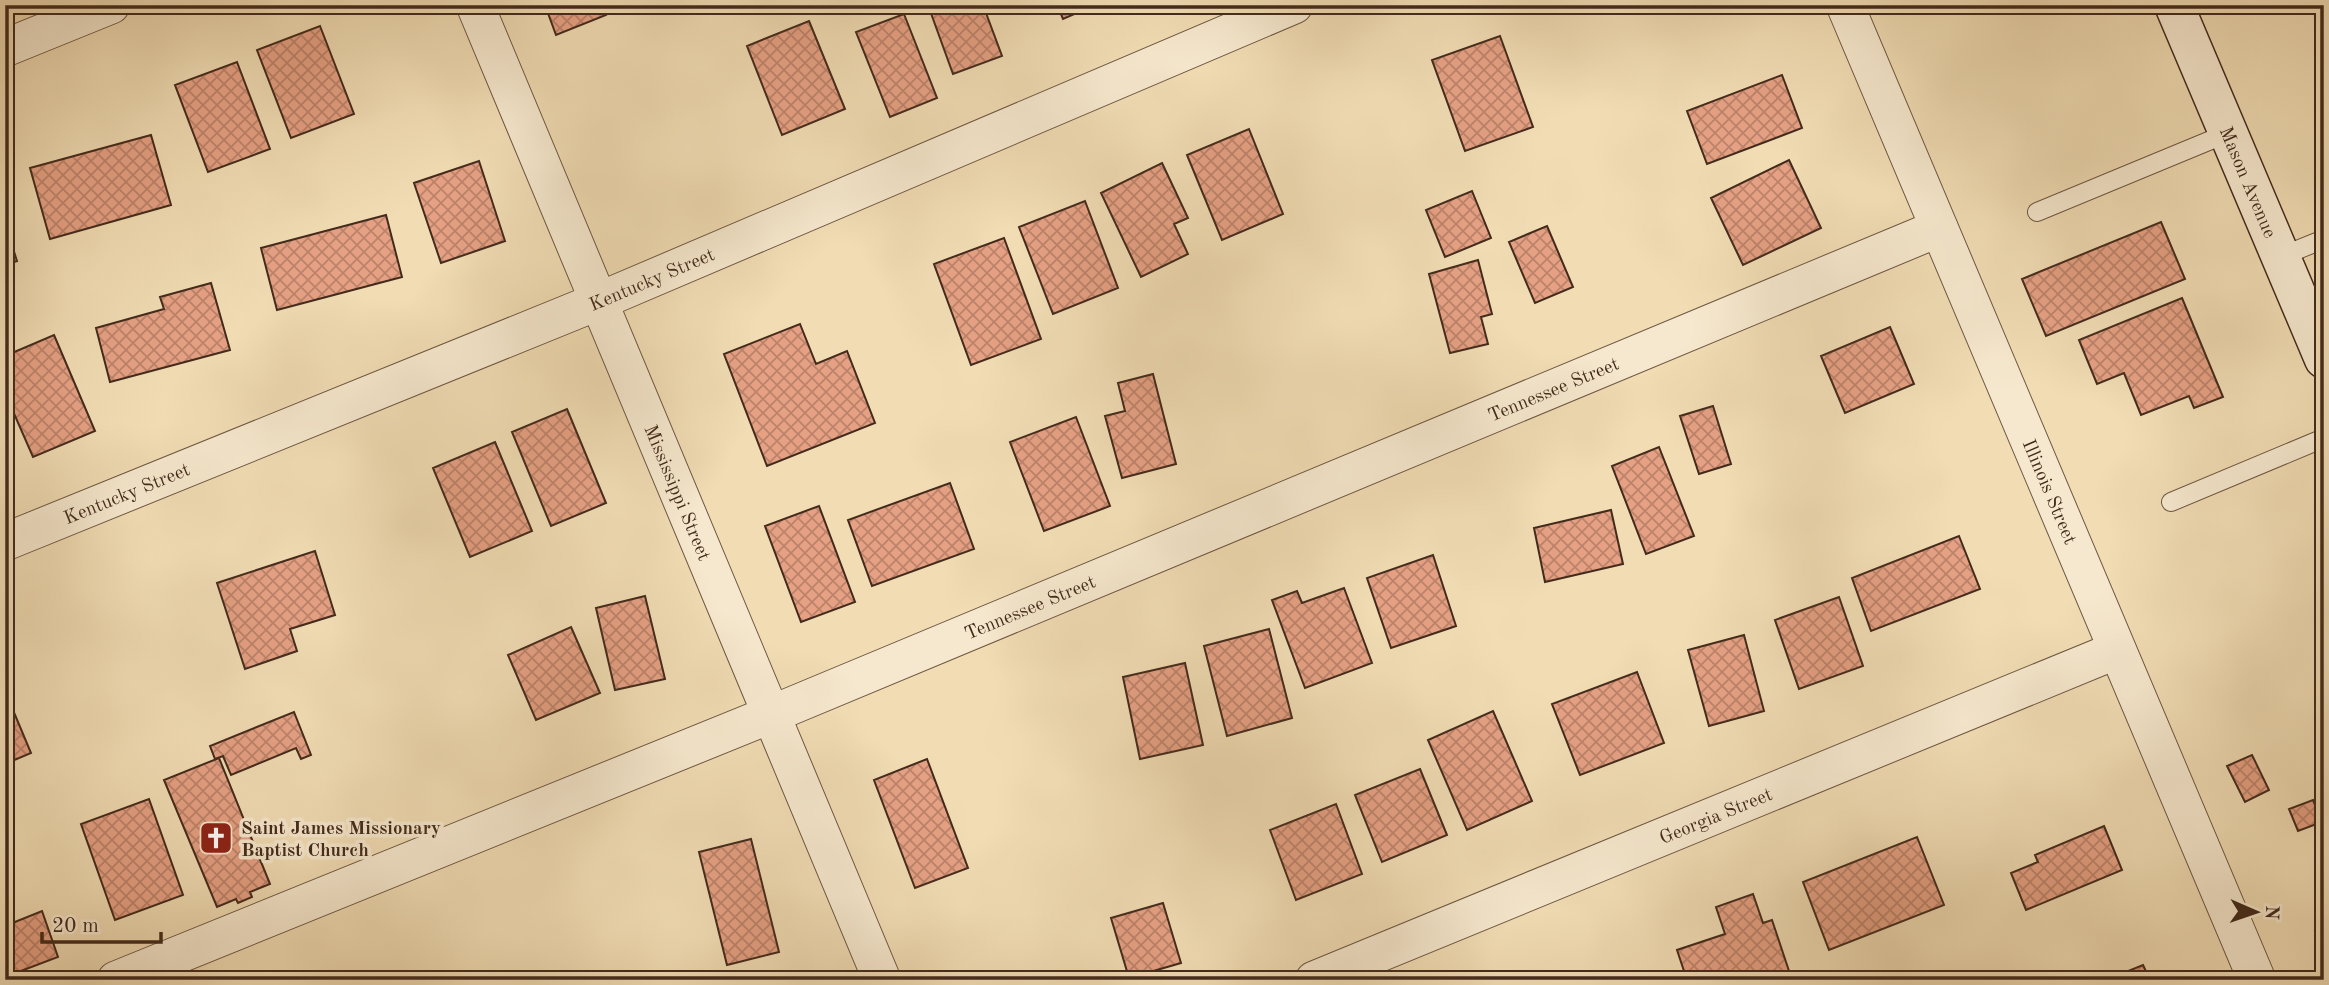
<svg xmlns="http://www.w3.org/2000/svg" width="2329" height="985" font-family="'Old Standard TT',serif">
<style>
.building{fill:url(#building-cross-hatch);stroke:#432b1c;stroke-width:2}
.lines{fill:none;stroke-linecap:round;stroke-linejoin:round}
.lane-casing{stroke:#6e5742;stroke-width:20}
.street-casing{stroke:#6e5742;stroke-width:39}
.secondary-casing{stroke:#432b1c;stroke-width:41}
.lane{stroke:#f6e8ce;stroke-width:18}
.street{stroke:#f6e8ce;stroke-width:37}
.secondary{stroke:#f6e8ce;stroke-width:38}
.labels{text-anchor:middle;stroke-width:7;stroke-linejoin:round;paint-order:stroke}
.street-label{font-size:19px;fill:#432b1c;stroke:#f6e8ce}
.poi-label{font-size:19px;font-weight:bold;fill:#432b1c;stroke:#f6e8ce;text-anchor:start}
</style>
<defs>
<pattern id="building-cross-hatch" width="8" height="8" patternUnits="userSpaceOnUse" patternTransform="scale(1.75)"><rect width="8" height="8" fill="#e6a184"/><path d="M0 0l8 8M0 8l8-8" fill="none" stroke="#bc836b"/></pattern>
</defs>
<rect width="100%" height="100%" fill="#f1dcb4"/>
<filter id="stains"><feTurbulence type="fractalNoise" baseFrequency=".00286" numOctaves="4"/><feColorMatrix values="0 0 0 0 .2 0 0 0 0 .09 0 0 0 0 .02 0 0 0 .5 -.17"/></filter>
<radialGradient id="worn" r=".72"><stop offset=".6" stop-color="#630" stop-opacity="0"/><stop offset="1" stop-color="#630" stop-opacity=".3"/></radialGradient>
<path class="building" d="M 545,5 L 602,5 L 606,15 L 556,35 Z
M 928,5 L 983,5 L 1002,56 L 953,74 Z
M 1057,5 L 1095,5 L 1063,19 Z
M 904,14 L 937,98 L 890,117 L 856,32 Z
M 809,21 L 845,109 L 782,135 L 747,46 Z
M 320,26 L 354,114 L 291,138 L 257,50 Z
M 1500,36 L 1533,127 L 1465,151 L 1432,60 Z
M 237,62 L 270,149 L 208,172 L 175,85 Z
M 1782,75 L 1802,128 L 1707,164 L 1687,111 Z
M 1249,129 L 1283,214 L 1222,240 L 1187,155 Z
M 151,135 L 171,205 L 50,239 L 30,168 Z
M 1789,160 L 1821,228 L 1743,265 L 1711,198 Z
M 479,161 L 505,241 L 441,263 L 414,183 Z
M 1162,163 L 1188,218 L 1174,224 L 1188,254 L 1141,277 L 1101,193 Z
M 1472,191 L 1491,238 L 1445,257 L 1426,210 Z
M 1085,201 L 1118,288 L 1053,314 L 1019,227 Z
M 386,215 L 402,277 L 277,310 L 261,248 Z
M 2161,222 L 2185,279 L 2046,336 L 2022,279 Z
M 5,223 L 17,261 L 5,265 Z
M 1547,226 L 1573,287 L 1535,303 L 1509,242 Z
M 1004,238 L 1041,339 L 971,365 L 934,264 Z
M 1478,260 L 1492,314 L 1481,317 L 1488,344 L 1450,353 L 1429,274 Z
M 211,283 L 230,350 L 110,382 L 96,328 L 164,309 L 160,297 Z
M 2182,298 L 2223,397 L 2194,408 L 2189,396 L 2141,415 L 2124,373 L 2097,384 L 2079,340 Z
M 800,324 L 816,364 L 847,351 L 875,423 L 767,466 L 724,354 Z
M 1890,327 L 1914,384 L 1845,413 L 1821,356 Z
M 54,335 L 95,431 L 33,457 L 5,393 L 5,356 Z
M 1153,374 L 1176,464 L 1122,478 L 1105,416 L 1125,411 L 1118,383 Z
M 1713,406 L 1731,464 L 1699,474 L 1680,416 Z
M 567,409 L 606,503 L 551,526 L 512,432 Z
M 1076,417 L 1110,506 L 1044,531 L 1010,442 Z
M 495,442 L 532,531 L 470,557 L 433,468 Z
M 1659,447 L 1694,536 L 1646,554 L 1612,466 Z
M 950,483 L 974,549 L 872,586 L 848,520 Z
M 819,506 L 855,602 L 801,622 L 765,526 Z
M 1611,510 L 1623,564 L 1545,582 L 1534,528 Z
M 1959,536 L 1980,589 L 1871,631 L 1852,578 Z
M 315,551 L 335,615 L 290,629 L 297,651 L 245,669 L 217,583 Z
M 1433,555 L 1456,626 L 1391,648 L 1367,578 Z
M 1344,588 L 1372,663 L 1305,688 L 1272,600 L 1297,591 L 1302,603 Z
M 645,596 L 665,679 L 615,690 L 596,608 Z
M 1839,597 L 1863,666 L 1799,689 L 1775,620 Z
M 571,627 L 600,693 L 536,720 L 508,655 Z
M 1269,629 L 1292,718 L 1227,736 L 1204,646 Z
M 1744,635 L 1764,711 L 1709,726 L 1688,650 Z
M 1185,663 L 1203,745 L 1140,759 L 1123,677 Z
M 1637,672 L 1664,743 L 1580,775 L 1552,704 Z
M 5,691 L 31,753 L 5,764 Z
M 1493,711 L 1532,801 L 1467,830 L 1428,740 Z
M 294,712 L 311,755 L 301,759 L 296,748 L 231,775 L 223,756 L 215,759 L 210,746 Z
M 2252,755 L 2269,790 L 2245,802 L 2227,766 Z
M 219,758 L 270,884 L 250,892 L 252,897 L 238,903 L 236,899 L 217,907 L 164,780 Z
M 927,759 L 968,868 L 915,888 L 874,780 Z
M 1420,769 L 1447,835 L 1382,862 L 1355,795 Z
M 149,799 L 183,895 L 115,920 L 81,824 Z
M 2313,800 L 2322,822 L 2298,831 L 2289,809 Z
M 1336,804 L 1362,874 L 1296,900 L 1270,830 Z
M 2104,826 L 2122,870 L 2026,910 L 2011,873 L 2038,862 L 2035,855 Z
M 1917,837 L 1944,905 L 1829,950 L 1803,882 Z
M 751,839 L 779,952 L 727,965 L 699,852 Z
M 1753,894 L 1763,923 L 1772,920 L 1792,980 L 1687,980 L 1677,950 L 1725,934 L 1716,907 Z
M 1163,903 L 1181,963 L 1129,978 L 1111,918 Z
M 42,911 L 58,957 L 5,977 L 5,926 Z
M 2324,927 L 2324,952 L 2315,931 Z
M 2143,965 L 2150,980 L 2106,980 Z"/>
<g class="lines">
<defs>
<path id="lane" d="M 2037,212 L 2228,133
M 2280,257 L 2324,239
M 2171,502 L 2324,438"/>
<g id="street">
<path id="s1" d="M 475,5 L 882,980"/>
<path id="s2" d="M 1845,5 L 2257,980"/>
<path d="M 5,48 L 111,5"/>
<path id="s3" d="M 5,542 L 599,301 L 1294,5"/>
<path id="s4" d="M 116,980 L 772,714 L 1939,228"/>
<path id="s5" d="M 1314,980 L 2117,650"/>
</g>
<g id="secondary">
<path id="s6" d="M 2174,5 L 2324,359"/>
</g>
</defs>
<use href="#lane" class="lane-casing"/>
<use href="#street" class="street-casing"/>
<use href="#secondary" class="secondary-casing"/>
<use href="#lane" class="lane"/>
<use href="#street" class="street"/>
<use href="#secondary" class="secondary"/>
</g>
<defs>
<symbol id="church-square" viewBox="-11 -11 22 22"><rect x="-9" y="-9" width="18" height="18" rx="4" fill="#8f2418" stroke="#f6e8ce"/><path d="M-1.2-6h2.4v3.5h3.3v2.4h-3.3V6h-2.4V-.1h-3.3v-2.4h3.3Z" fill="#fff"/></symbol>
</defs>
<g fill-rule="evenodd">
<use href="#church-square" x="197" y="819" width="38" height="38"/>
</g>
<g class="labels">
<g class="street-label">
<text dy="7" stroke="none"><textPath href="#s6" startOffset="192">Mason Avenue</textPath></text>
<text dy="7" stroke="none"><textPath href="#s3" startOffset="698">Kentucky Street</textPath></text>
<text dy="7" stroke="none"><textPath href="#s4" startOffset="1554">Tennessee Street</textPath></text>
<text dy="7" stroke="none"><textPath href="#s1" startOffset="528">Mississippi Street</textPath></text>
<text dy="7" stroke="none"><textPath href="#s3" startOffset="131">Kentucky Street</textPath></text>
<text dy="7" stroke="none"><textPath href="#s2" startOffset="528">Illinois Street</textPath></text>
<text dy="7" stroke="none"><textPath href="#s4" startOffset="987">Tennessee Street</textPath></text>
<text dy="7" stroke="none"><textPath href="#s5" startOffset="434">Georgia Street</textPath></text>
</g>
<g class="poi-label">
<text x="241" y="834">Saint James Missionary<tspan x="241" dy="22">Baptist Church</tspan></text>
</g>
</g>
<rect width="2329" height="985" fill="none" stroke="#f1dcb4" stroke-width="28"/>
<rect x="7" y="7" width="2315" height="971" fill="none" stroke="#432b1c" stroke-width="3.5"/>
<rect x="14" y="14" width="2301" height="957" fill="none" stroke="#432b1c" stroke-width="2"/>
<g transform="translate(2256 912) rotate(92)" stroke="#f6e8ce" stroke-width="5" paint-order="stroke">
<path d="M0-5L12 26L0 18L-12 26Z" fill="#432b1c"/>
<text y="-10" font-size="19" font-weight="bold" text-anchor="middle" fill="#432b1c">N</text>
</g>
<path d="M42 932v10h119v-10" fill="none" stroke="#432b1c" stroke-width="3.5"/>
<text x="52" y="932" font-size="21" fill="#432b1c" stroke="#f6e8ce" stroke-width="5" paint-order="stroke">20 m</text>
<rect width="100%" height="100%" filter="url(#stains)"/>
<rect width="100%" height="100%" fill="url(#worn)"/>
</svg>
